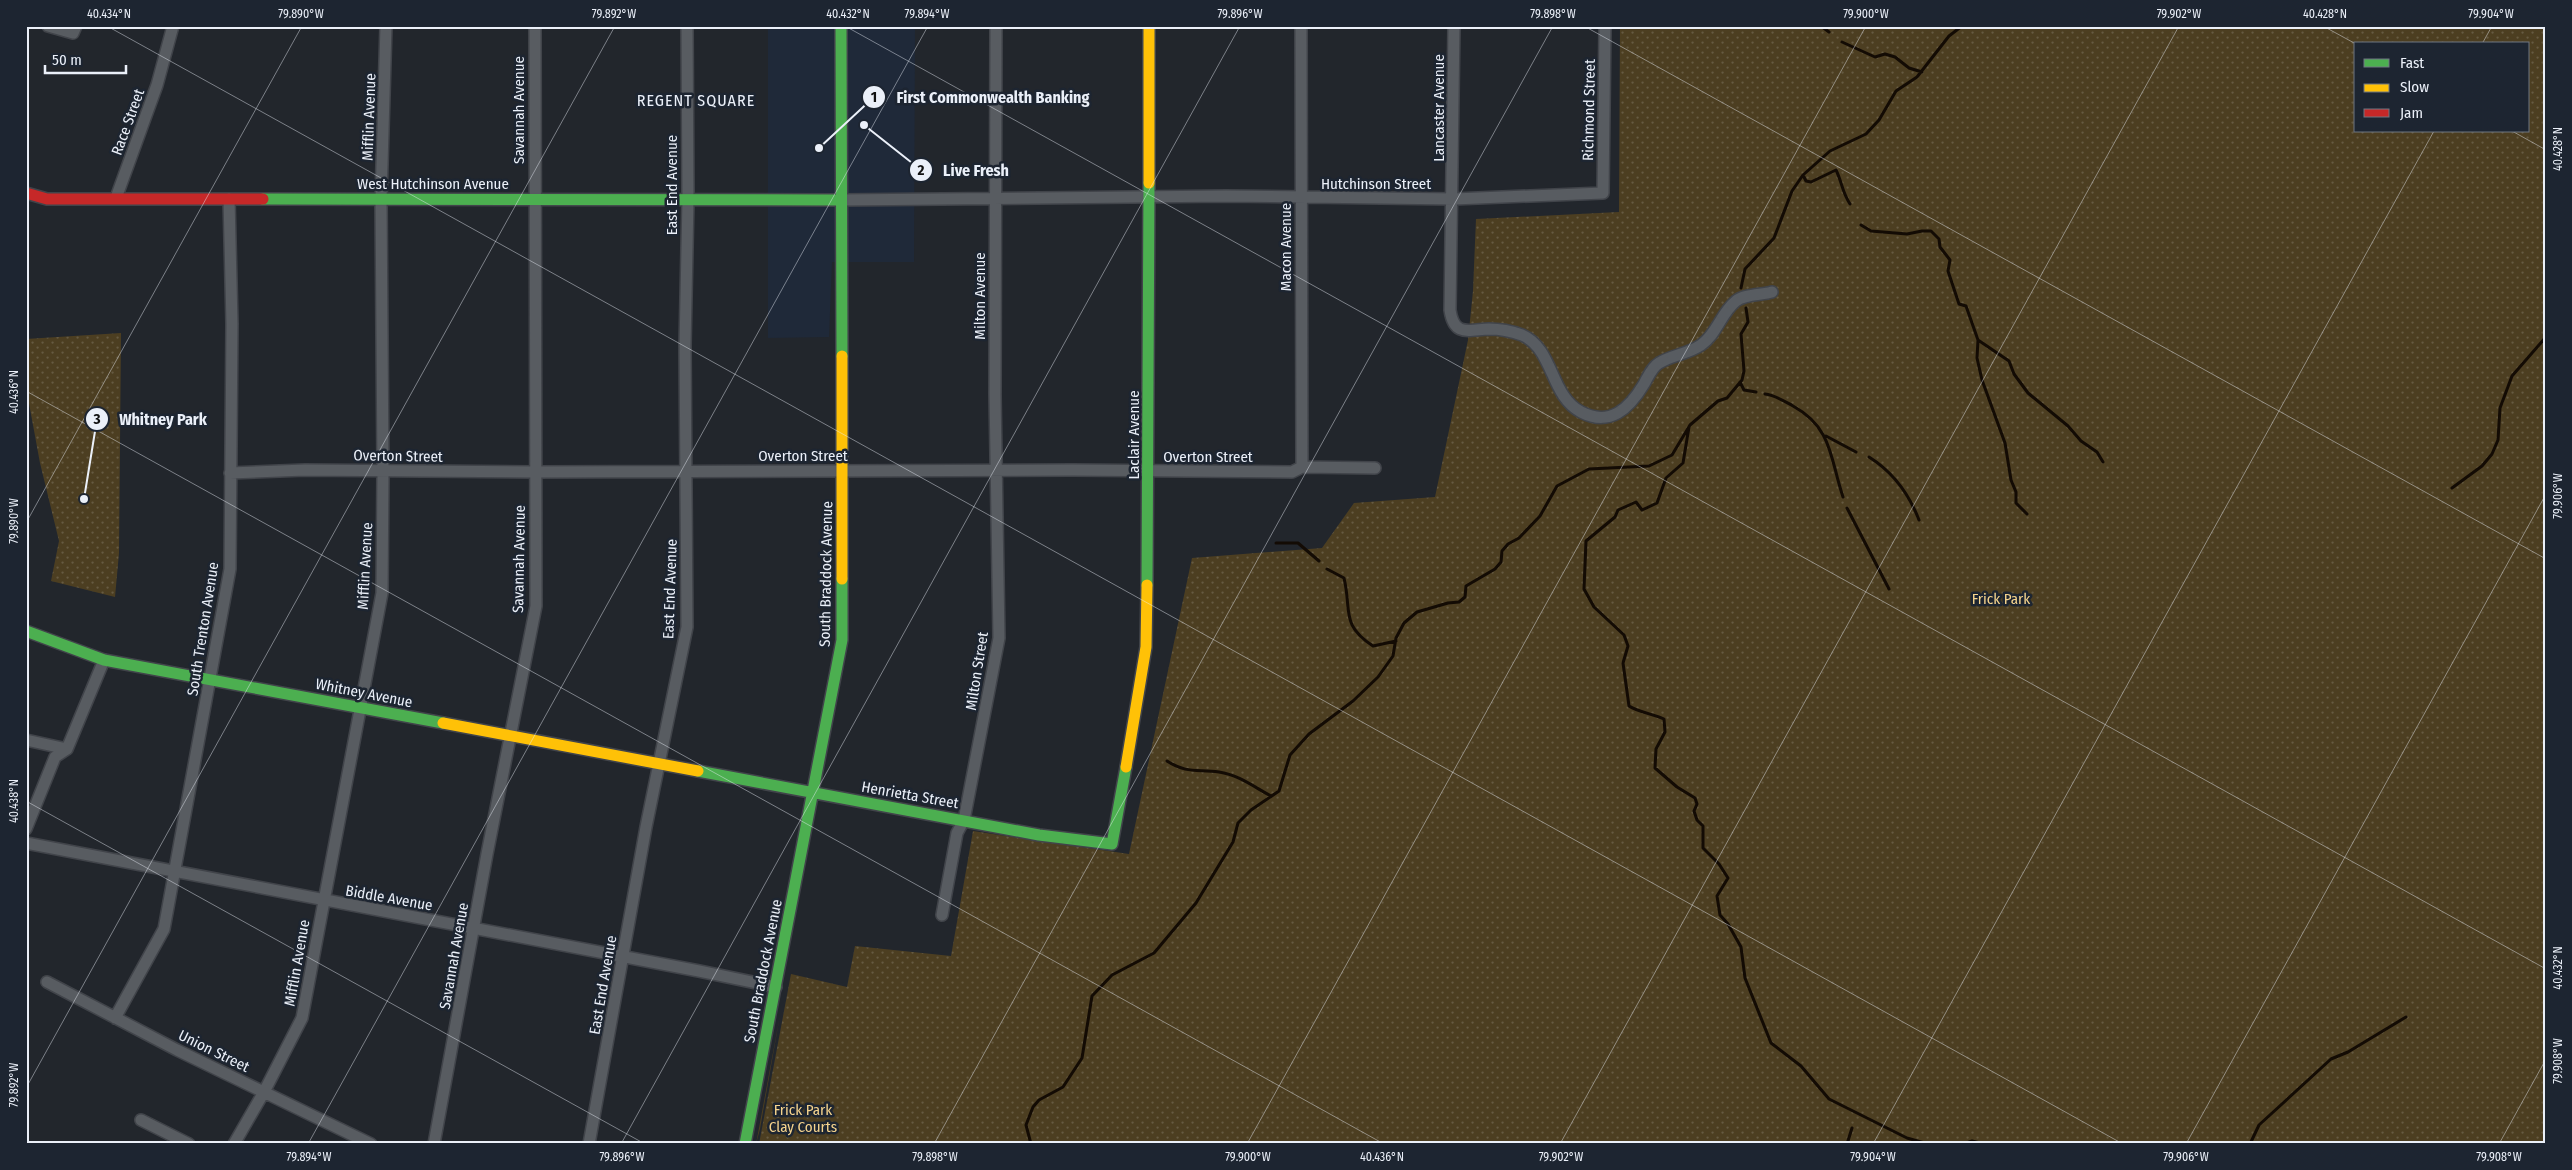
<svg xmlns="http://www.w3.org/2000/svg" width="2572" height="1170" font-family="'Fira Sans Condensed',sans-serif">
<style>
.built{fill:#1f2939}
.grass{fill:#4c3e21}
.park{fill:url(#park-dots);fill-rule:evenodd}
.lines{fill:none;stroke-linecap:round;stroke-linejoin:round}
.stream{stroke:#130b04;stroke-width:3}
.street-casing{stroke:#41444a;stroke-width:14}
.fast-casing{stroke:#41444a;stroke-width:14}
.slow-casing{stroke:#41444a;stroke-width:14}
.jam-casing{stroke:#41444a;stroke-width:14}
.street{stroke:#585c61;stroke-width:11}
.fast{stroke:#4caf50;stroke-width:11}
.slow{stroke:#ffc107;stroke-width:11}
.jam{stroke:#c62828;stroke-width:11}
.ticks{fill:none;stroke:#ebf0f9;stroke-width:1;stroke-opacity:0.45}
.labels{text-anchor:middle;stroke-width:5;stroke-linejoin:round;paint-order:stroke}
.street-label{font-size:15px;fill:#ebf0f9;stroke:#1d2531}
.park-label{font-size:15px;fill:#f5d38d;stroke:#1d2531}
.neighbourhood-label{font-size:16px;letter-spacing:1px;fill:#ebf0f9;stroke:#1d2531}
.leader{fill:none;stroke:#ebf0f9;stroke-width:2}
.callout-dot{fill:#ebf0f9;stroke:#1d2531;stroke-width:2}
.mark-label{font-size:15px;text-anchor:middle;font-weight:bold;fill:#111}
.callout-label{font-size:16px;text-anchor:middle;font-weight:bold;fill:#ebf0f9;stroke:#1d2531;stroke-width:5;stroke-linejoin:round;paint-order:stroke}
.neatline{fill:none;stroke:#ebf0f9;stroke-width:2}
.ticks-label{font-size:12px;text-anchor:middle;fill:#ebf0f9}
</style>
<defs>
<pattern id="park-dots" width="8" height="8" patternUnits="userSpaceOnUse" patternTransform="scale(1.25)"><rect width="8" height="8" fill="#4c3e21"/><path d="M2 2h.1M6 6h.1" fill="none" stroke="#665a42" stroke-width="1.8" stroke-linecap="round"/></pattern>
</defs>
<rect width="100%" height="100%" fill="#22262c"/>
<path class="built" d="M 768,26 L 915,26 L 914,262 L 832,262 L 829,337 L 768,338 Z"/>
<path class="grass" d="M 780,1015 L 760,1129 L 756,1144 Z"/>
<path class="park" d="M 1620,26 L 2546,26 L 2546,1144 L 759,1144 L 791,974 L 847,987 L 855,946 L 951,956 L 973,831 L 1129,854 L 1192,558 L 1322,548 L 1354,503 L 1435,497 L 1468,340 L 1473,291 L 1476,219 L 1619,212 ZM 2356,44 L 2528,44 L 2528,131 L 2356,131 Z
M 121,333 L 119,553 L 115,597 L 51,581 L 59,541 L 40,463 L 26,387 L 26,339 Z"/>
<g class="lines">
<path class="stream" d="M 1821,26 L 1829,32
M 1842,42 L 1875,57 L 1885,54 L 1895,57 L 1909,68 L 1922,72
M 1803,175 L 1806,181 L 1811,182 L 1836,170 C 1842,182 1842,192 1850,204
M 1861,225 L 1871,231 L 1907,234 L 1922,231 L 1931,231 L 1939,239 L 1940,247 L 1950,260 L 1948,271 L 1959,304 L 1966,306 L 1978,340 L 1977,358 L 1982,380 L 2005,443 L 2011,480 L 2016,492 L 2016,503 L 2027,514
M 1741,288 L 1745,269 L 1774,238 L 1792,191 L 1803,175 L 1830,151 L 1866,134 L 1879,120 L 1896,91 L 1917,77 L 1949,36 L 1962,26
M 1978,340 L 2009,361 L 2014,374 L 2028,393 L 2068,426 L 2081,441 L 2097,452 L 2103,462
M 1740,382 L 1744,390 L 1756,392
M 1765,394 C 1775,395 1784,401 1793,406 C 1833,428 1830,459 1843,497
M 1689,427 L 1683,463 L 1666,478 L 1657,503 L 1642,510 L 1636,502 L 1618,510 L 1615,517 L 1586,541 L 1584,589 L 1594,607 L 1624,635 L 1628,646 L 1623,663 L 1629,706 C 1636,711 1655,715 1664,719 L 1665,732 L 1656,749 L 1655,768 L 1677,787 L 1695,798 L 1697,804 L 1694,811 L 1697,820 L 1703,826 L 1703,848 L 1719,864 L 1728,878 L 1717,896 L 1720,915 L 1728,924 L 1741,947 L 1745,978 L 1771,1043 L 1801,1066 L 1829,1099 L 1907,1138 L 1928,1144
M 1826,436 L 1856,452
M 1869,457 C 1893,472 1909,494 1919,520
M 2452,488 L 2482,466 L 2492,454 L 2498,440 L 2500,408 L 2512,376 L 2546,337
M 1847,508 L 1889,589
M 1276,543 L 1298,543 L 1319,561
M 1327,569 L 1344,578 C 1352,611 1340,624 1373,646 L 1396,641
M 1167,761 C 1187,774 1197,769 1219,772 C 1239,775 1254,787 1271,796
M 1031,1144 L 1026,1125 L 1033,1107 L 1039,1100 L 1063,1087 L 1082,1058 L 1092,996 L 1112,975 L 1154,953 L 1196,903 L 1233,842 L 1238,823 L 1251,810 L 1279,791 L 1290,755 L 1309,734 L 1353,701 L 1378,677 L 1393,656 L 1396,638 L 1404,623 L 1417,612 L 1448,603 L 1459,602 L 1465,597 L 1466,586 L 1495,569 L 1501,562 L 1502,551 L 1508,544 L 1519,538 L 1540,516 L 1557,486 L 1589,469 L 1649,466 L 1672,455 L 1690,425 L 1718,401 L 1727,398 L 1742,380 L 1744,371 L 1741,334 L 1748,322 L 1746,308
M 1847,1144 L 1852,1128
M 1964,1144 L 1972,1141 L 1984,1144
M 2250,1144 L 2259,1125 L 2331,1059 L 2348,1052 L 2406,1017"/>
<defs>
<path id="street" d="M 48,26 L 73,33 L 76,26
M 1301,26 L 1302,467
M 1454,26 L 1450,310 C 1454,337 1468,330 1489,329 C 1501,329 1511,331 1522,335 C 1554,349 1550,396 1581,412 C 1610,427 1629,409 1644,384 C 1648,377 1652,367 1659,363 C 1672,355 1688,354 1701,345 C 1717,334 1721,313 1736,301 C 1744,294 1762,295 1772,292
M 116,198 L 157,85 L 173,26
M 841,200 L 1226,196 L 1454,199 L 1603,193 L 1605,26
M 230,473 L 305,470 L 534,472 L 1073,470 L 1292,472 L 1302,467 L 1375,468
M 26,740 L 67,749
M 26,829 L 55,757 L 67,749 L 104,660
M 26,843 L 699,971 L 776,987
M 942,915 L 957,833 L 964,820 L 999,638 L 995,395 L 996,26
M 47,982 L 177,1050 L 371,1144
M 115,1018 L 164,929 L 230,569 L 232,324 L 229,199
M 141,1120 L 189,1144
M 234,1144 L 264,1092 L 302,1018 L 382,593 L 383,471 L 381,199 L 386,26
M 434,1144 L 487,854 L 536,606 L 535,26
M 589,1144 L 646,827 L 687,627 L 685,346 L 688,199 L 687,26"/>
<path id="fast" d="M 841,26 L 842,356
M 263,199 L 841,200
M 1147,585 L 1149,183
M 26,631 L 104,660 L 443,723
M 698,771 L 1039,835 L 1112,844 L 1126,767
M 745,1144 L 842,640 L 842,579"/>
<path id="slow" d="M 1149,26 L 1149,183
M 842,356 L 842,579
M 443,723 L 698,771
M 1126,767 L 1146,647 L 1147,585"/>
<path id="jam" d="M 26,193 L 47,199 L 263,199"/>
</defs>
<use href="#street" class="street-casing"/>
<use href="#fast" class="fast-casing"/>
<use href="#slow" class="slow-casing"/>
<use href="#jam" class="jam-casing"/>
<use href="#street" class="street"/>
<use href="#fast" class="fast"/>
<use href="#slow" class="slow"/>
<use href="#jam" class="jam"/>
</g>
<path class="ticks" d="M 107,26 L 2123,1144M 845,26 L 2546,969M 1584,26 L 2546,559M 2323,26 L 2356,44M 2482,44 L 2492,26M 2512,131 L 2546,150M 26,391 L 1384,1144M 26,523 L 302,26M 26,801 L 645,1144M 26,1088 L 615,26M 308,1144 L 928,26M 621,1144 L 1240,26M 934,1144 L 1553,26M 1247,1144 L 1866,26M 1560,1144 L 2179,26M 1873,1144 L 2434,131M 2186,1144 L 2546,494M 2499,1144 L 2546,1059"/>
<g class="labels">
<g class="street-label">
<text transform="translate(1439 108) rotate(-90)" y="5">Lancaster Avenue</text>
<text transform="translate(519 110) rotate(-90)" y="5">Savannah Avenue</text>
<text transform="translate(1589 110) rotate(-89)" y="5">Richmond Street</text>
<text transform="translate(369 117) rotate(-88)" y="5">Mifflin Avenue</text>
<text transform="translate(128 122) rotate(-70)" y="5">Race Street</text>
<text x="433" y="189">West Hutchinson Avenue</text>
<text x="1376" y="189">Hutchinson Street</text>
<text transform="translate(672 185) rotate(-90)" y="5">East End Avenue</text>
<text transform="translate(1286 247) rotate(-90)" y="5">Macon Avenue</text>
<text transform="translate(980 296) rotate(-90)" y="5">Milton Avenue</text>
<text transform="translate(1134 435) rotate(-90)" y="5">Laclair Avenue</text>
<text transform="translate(398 456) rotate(1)" y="5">Overton Street</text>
<text x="803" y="461">Overton Street</text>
<text x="1208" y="462">Overton Street</text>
<text transform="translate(519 559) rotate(-89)" y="5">Savannah Avenue</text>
<text transform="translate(365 566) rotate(-87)" y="5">Mifflin Avenue</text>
<text transform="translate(826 574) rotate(-89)" y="5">South Braddock Avenue</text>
<text transform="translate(670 589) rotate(-88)" y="5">East End Avenue</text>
<text transform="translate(203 629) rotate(-81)" y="5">South Trenton Avenue</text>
<text transform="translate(977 671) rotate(-81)" y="5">Milton Street</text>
<text transform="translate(364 693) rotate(11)" y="5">Whitney Avenue</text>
<text transform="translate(910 795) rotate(10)" y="5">Henrietta Street</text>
<text transform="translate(389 898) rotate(10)" y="5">Biddle Avenue</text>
<text transform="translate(454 956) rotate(-80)" y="5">Savannah Avenue</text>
<text transform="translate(297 963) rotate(-80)" y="5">Mifflin Avenue</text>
<text transform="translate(763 971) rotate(-79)" y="5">South Braddock Avenue</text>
<text transform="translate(603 985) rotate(-80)" y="5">East End Avenue</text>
<text transform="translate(214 1051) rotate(26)" y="5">Union Street</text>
</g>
<g class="park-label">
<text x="2001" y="604">Frick Park</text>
<text x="803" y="1115">Frick Park<tspan x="803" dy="17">Clay Courts</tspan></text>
</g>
<g class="neighbourhood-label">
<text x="696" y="106">REGENT SQUARE</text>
</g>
</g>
<path class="leader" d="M819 148L874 97M864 125L921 170M84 499L97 419"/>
<g class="callout-dot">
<circle cx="819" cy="148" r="5"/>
<circle cx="864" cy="125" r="5"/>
<circle cx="84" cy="499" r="5"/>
<circle cx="874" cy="97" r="12"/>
<circle cx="921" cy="170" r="12"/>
<circle cx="97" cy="419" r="12"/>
</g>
<g class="mark-label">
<text x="874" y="102">1</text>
<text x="921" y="175">2</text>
<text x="97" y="424">3</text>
</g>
<g class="callout-label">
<text x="993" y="103">First Commonwealth Banking</text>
<text x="976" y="176">Live Fresh</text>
<text x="163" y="425">Whitney Park</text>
</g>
<rect width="2572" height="1170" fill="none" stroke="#1d2531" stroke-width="55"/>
<rect x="2354" y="42" width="175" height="90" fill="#1d2531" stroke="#6f7681"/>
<rect x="2364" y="59" width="25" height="8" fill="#4caf50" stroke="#6f7681"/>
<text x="2400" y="68" font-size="15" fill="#ebf0f9">Fast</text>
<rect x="2364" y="84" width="25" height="8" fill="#ffc107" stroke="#6f7681"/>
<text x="2400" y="92" font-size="15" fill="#ebf0f9">Slow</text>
<rect x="2364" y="109" width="25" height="8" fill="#c62828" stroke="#6f7681"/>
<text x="2400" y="118" font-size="15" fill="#ebf0f9">Jam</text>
<path d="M45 65v8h81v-8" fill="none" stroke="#ebf0f9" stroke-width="2.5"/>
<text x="52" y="65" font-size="15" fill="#ebf0f9" stroke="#1d2531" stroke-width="4" paint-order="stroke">50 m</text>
<rect x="28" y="28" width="2516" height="1114" class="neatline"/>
<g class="ticks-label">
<text x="109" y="18">40.434°N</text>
<text x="301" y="18">79.890°W</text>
<text x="614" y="18">79.892°W</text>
<text x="848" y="18">40.432°N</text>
<text x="927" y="18">79.894°W</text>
<text x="1240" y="18">79.896°W</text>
<text x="1553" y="18">79.898°W</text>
<text x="1866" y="18">79.900°W</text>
<text x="2179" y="18">79.902°W</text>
<text x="2325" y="18">40.428°N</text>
<text x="2491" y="18">79.904°W</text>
<text transform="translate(2558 149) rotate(-90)" y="4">40.428°N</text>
<text transform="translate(14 392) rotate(-90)" y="4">40.436°N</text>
<text transform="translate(2558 496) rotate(-90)" y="4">79.906°W</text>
<text transform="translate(14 521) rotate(-90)" y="4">79.890°W</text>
<text transform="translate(14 801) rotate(-90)" y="4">40.438°N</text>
<text transform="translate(2558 968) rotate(-90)" y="4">40.432°N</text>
<text transform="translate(2558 1061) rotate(-90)" y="4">79.908°W</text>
<text transform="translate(14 1085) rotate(-90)" y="4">79.892°W</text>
<text x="309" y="1161">79.894°W</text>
<text x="622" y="1161">79.896°W</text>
<text x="935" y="1161">79.898°W</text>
<text x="1248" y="1161">79.900°W</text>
<text x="1382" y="1161">40.436°N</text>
<text x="1561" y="1161">79.902°W</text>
<text x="1873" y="1161">79.904°W</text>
<text x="2186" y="1161">79.906°W</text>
<text x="2499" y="1161">79.908°W</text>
</g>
</svg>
